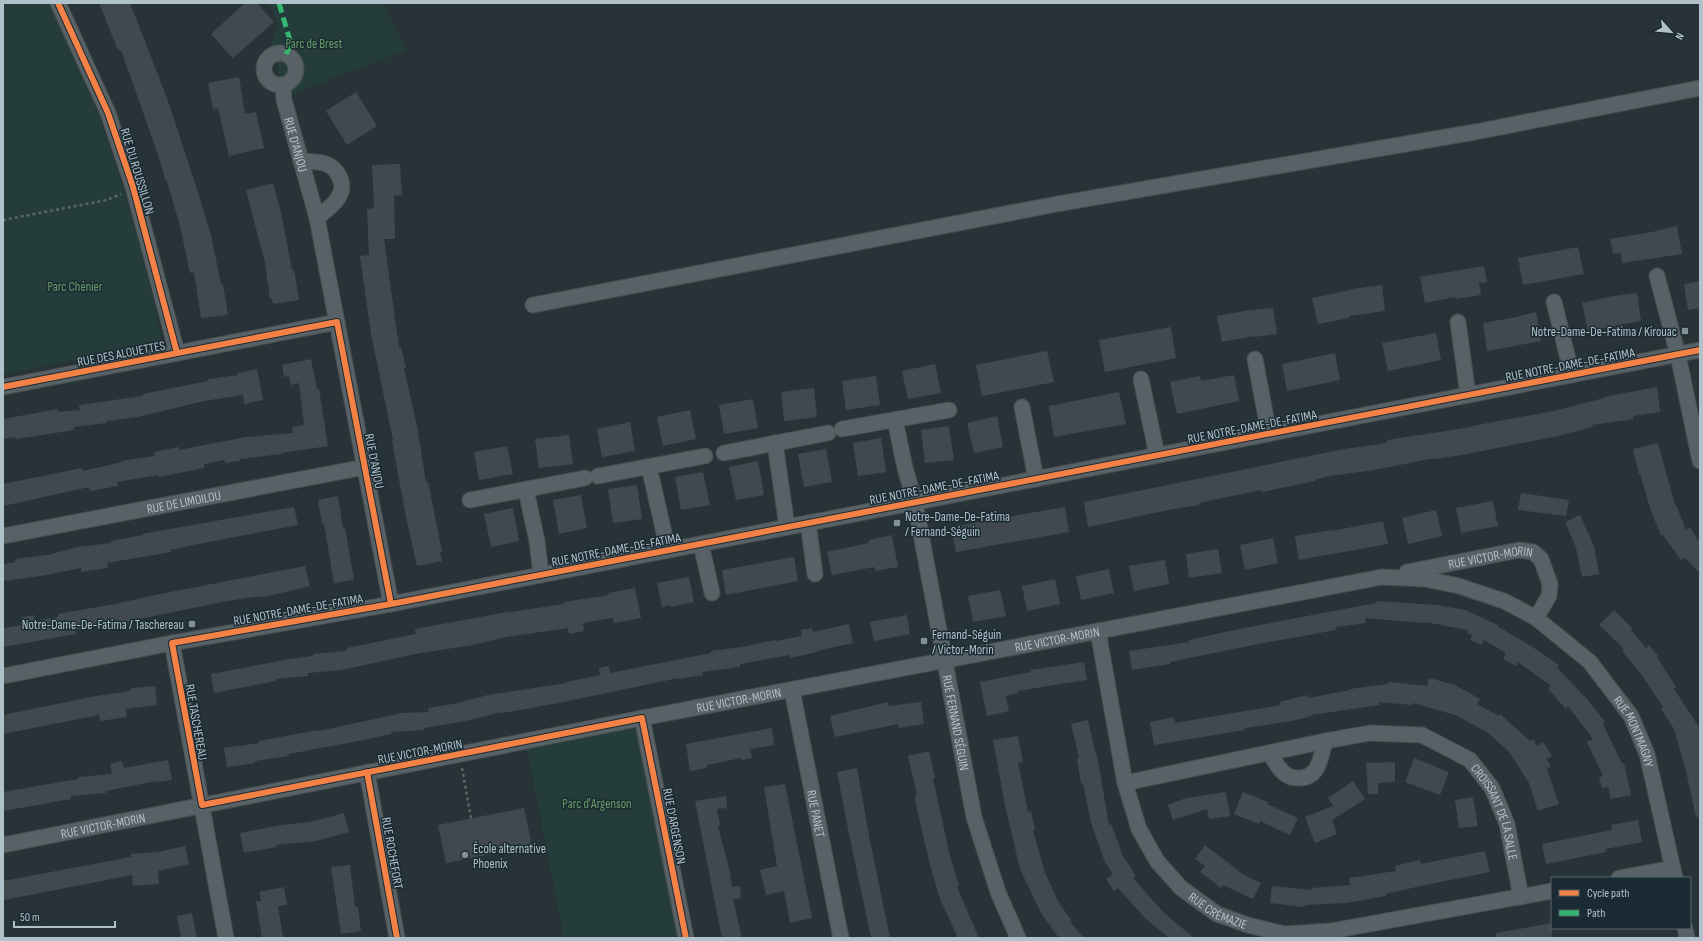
<svg xmlns="http://www.w3.org/2000/svg" width="1703" height="941" font-family="'Sofia Sans Condensed',sans-serif">
<style>
.green{fill:#243d3b}
.building{fill:#404a4e}
.lines{fill:none;stroke-linecap:round;stroke-linejoin:round}
.minor-casing{stroke:#474e52;stroke-width:17}
.path{stroke:#5b6568;stroke-width:2.5;stroke-dasharray:3 3;stroke-linecap:butt}
.minor{stroke:#586166;stroke-width:15}
.quiet{stroke:#33b770;stroke-width:5;stroke-dasharray:10 5;stroke-linecap:butt}
.cycleway-casing{stroke:#1b2b33;stroke-width:8}
.cycleway{stroke:#f48246;stroke-width:6}
.poi-dot{fill:#818f97;stroke:#1b2b33;stroke-width:1.5}
.labels{text-anchor:middle;stroke-width:3;stroke-linejoin:round;paint-order:stroke}
.park-label{font-size:13px;fill:#679d66;stroke:#1b2b33}
.street-label{font-size:13px;fill:#b1c1ca;stroke:#1b2b33}
.poi-label{font-size:13px;fill:#b1c1ca;stroke:#1b2b33;text-anchor:start}
</style>
<rect width="100%" height="100%" fill="#283338"/>
<path class="green" d="M 3,3 L 50,3 C 67,40 83,76 98,114 C 125,186 145,260 161,335 L 160,340 L 157,344 L 3,374 Z
M 268,3 L 383,3 L 407,50 L 283,97 L 279,72 L 271,45 L 278,24 Z
M 641,721 L 678,938 L 564,938 L 527,748 Z"/>
<path class="building" d="M 99,3 L 130,3 L 167,98 L 197,189 L 211,235 L 221,284 L 223,284 L 228,315 L 201,318 L 194,272 L 190,273 L 180,226 L 167,181 L 166,181 L 155,146 L 121,50 L 118,50 Z
M 245,3 L 257,3 L 274,22 L 233,58 L 211,34 Z
M 239,77 L 245,114 L 256,112 L 264,148 L 229,156 L 218,108 L 213,109 L 208,83 Z
M 356,92 L 377,126 L 347,145 L 326,111 Z
M 400,164 L 402,195 L 394,196 L 395,239 L 384,239 L 399,347 L 401,347 L 406,368 L 404,368 L 417,426 L 426,482 L 428,482 L 442,552 L 440,552 L 442,561 L 417,566 L 406,517 L 392,441 L 393,440 L 371,334 L 360,256 L 369,255 L 367,209 L 374,208 L 372,165 Z
M 273,183 L 281,212 L 292,270 L 294,270 L 299,300 L 273,304 L 272,299 L 270,299 L 265,263 L 246,190 Z
M 1677,226 L 1682,254 L 1622,263 L 1621,253 L 1613,254 L 1610,239 L 1652,232 Z
M 1578,247 L 1584,274 L 1523,285 L 1518,258 Z
M 1484,266 L 1487,282 L 1479,283 L 1481,295 L 1456,299 L 1455,297 L 1425,303 L 1420,277 Z
M 1700,281 L 1700,308 L 1688,310 L 1684,284 Z
M 1382,285 L 1385,311 L 1349,316 L 1349,318 L 1318,324 L 1312,298 L 1351,290 L 1351,289 Z
M 1637,293 L 1641,321 L 1588,331 L 1582,303 L 1613,296 Z
M 1273,308 L 1277,334 L 1254,337 L 1254,336 L 1222,342 L 1217,316 L 1244,311 Z
M 1536,312 L 1541,341 L 1487,351 L 1483,323 L 1512,318 Z
M 1171,327 L 1176,358 L 1105,372 L 1099,340 Z
M 1436,333 L 1441,360 L 1388,371 L 1382,343 Z
M 1047,351 L 1054,382 L 982,396 L 976,365 Z
M 1335,353 L 1340,380 L 1287,391 L 1282,364 Z
M 311,359 L 317,389 L 319,389 L 328,446 L 282,453 L 282,454 L 240,459 L 240,461 L 225,463 L 225,460 L 204,464 L 204,468 L 159,477 L 159,475 L 117,482 L 118,486 L 90,491 L 89,487 L 3,506 L 3,484 L 82,468 L 83,471 L 122,462 L 122,461 L 155,456 L 154,452 L 179,447 L 179,450 L 246,437 L 293,433 L 292,427 L 304,425 L 299,383 L 291,385 L 289,376 L 284,377 L 282,365 Z
M 935,364 L 941,393 L 908,399 L 902,371 Z
M 257,369 L 263,400 L 244,404 L 243,395 L 204,401 L 138,417 L 106,421 L 106,423 L 74,427 L 74,430 L 16,439 L 15,437 L 3,439 L 3,419 L 58,409 L 58,412 L 80,410 L 79,405 L 143,396 L 143,394 L 208,381 L 208,379 L 238,375 L 238,373 Z
M 1234,375 L 1239,401 L 1177,414 L 1170,382 L 1200,376 L 1201,381 Z
M 876,376 L 880,405 L 846,410 L 842,381 Z
M 1657,387 L 1660,412 L 1633,416 L 1634,419 L 1592,425 L 1593,427 L 1558,436 L 1462,455 L 1435,459 L 1435,458 L 1374,470 L 1329,476 L 1315,480 L 1315,481 L 1262,492 L 1261,490 L 1199,503 L 1199,505 L 1173,509 L 1088,527 L 1084,502 L 1344,449 L 1387,443 L 1387,440 L 1472,427 L 1472,426 L 1554,411 L 1604,398 L 1604,397 Z
M 814,388 L 817,417 L 784,421 L 781,392 Z
M 1119,392 L 1126,424 L 1054,437 L 1049,406 Z
M 753,399 L 758,428 L 724,434 L 719,405 Z
M 690,410 L 696,439 L 663,446 L 657,417 Z
M 997,416 L 1003,447 L 974,453 L 967,423 Z
M 630,422 L 635,451 L 602,457 L 597,429 Z
M 949,426 L 954,460 L 925,463 L 921,430 Z
M 569,435 L 573,464 L 539,468 L 535,439 Z
M 881,438 L 886,472 L 858,476 L 853,443 Z
M 1658,443 L 1675,505 L 1676,505 L 1686,530 L 1690,527 L 1700,543 L 1700,573 L 1685,558 L 1681,560 L 1663,535 L 1661,535 L 1651,511 L 1640,474 L 1639,475 L 1633,449 Z
M 507,446 L 513,474 L 479,480 L 474,452 Z
M 826,449 L 832,482 L 804,487 L 798,454 Z
M 758,461 L 764,495 L 736,500 L 729,467 Z
M 703,472 L 710,505 L 681,510 L 675,477 Z
M 637,485 L 642,519 L 613,523 L 608,489 Z
M 1521,493 L 1569,500 L 1566,516 L 1518,510 Z
M 581,495 L 587,528 L 559,534 L 553,500 Z
M 338,496 L 343,528 L 345,527 L 354,580 L 334,583 L 324,524 L 322,524 L 318,500 Z
M 1493,501 L 1498,526 L 1461,533 L 1456,508 Z
M 294,507 L 298,525 L 203,543 L 170,550 L 171,552 L 107,563 L 108,568 L 81,572 L 81,568 L 41,576 L 3,581 L 3,564 L 15,562 L 15,559 L 48,555 L 78,547 L 111,543 L 111,541 L 143,535 L 142,534 Z
M 1065,507 L 1069,532 L 956,552 L 951,527 Z
M 513,508 L 519,541 L 491,547 L 484,514 Z
M 1436,510 L 1442,536 L 1408,544 L 1402,518 Z
M 1580,515 L 1594,546 L 1599,574 L 1582,577 L 1576,548 L 1565,522 Z
M 1379,522 L 1383,522 L 1388,544 L 1299,560 L 1295,536 L 1331,530 L 1331,531 Z
M 892,535 L 898,567 L 875,571 L 874,567 L 832,575 L 827,552 L 869,543 L 869,540 Z
M 1273,538 L 1278,563 L 1245,570 L 1240,545 Z
M 1218,549 L 1222,573 L 1189,578 L 1186,554 Z
M 794,557 L 798,581 L 726,595 L 722,570 Z
M 1165,560 L 1169,584 L 1134,591 L 1129,566 Z
M 305,566 L 310,586 L 268,596 L 253,597 L 222,602 L 96,628 L 95,626 L 75,630 L 76,634 L 3,647 L 3,628 L 23,625 L 22,617 L 34,615 L 35,621 L 58,617 L 58,614 L 115,604 L 155,595 Z
M 1109,569 L 1114,593 L 1081,600 L 1076,576 Z
M 689,577 L 694,602 L 671,607 L 670,605 L 662,607 L 657,583 Z
M 1055,579 L 1060,604 L 1027,611 L 1022,586 Z
M 635,588 L 641,618 L 614,623 L 613,618 L 583,623 L 584,631 L 569,634 L 568,628 L 506,637 L 473,645 L 420,653 L 341,670 L 308,673 L 308,676 L 276,679 L 276,681 L 214,693 L 211,674 L 290,659 L 313,656 L 313,654 L 347,651 L 347,648 L 416,634 L 415,629 L 502,613 L 564,604 L 564,602 L 609,595 L 608,593 Z
M 1000,590 L 1006,616 L 973,622 L 968,596 Z
M 1376,601 L 1437,605 L 1465,610 L 1498,625 L 1497,626 L 1531,646 L 1559,665 L 1557,668 L 1587,699 L 1605,722 L 1603,724 L 1622,764 L 1624,763 L 1631,795 L 1611,799 L 1608,787 L 1602,788 L 1599,777 L 1603,776 L 1587,742 L 1593,739 L 1568,706 L 1566,709 L 1548,689 L 1551,686 L 1518,662 L 1516,666 L 1503,659 L 1506,653 L 1484,640 L 1482,645 L 1470,640 L 1472,635 L 1467,633 L 1468,630 L 1425,622 L 1425,623 L 1365,618 L 1366,623 L 1336,627 L 1336,630 L 1253,645 L 1170,662 L 1170,664 L 1132,670 L 1129,651 L 1189,642 L 1189,640 L 1239,629 L 1376,603 Z
M 1614,610 L 1632,628 L 1631,630 L 1646,648 L 1649,645 L 1658,656 L 1657,657 L 1676,687 L 1674,689 L 1699,727 L 1700,816 L 1696,817 L 1686,771 L 1674,729 L 1661,709 L 1663,707 L 1642,675 L 1622,651 L 1624,649 L 1599,625 Z
M 907,615 L 910,634 L 874,641 L 870,622 Z
M 849,624 L 853,643 L 817,651 L 817,652 L 790,658 L 790,655 L 740,664 L 740,667 L 702,672 L 703,675 L 678,679 L 678,678 L 559,703 L 502,713 L 502,712 L 465,721 L 424,728 L 424,730 L 391,732 L 391,734 L 364,740 L 289,754 L 289,756 L 255,761 L 255,763 L 227,767 L 224,748 L 259,743 L 259,741 L 318,730 L 319,731 L 402,713 L 429,712 L 428,708 L 453,704 L 488,695 L 566,683 L 566,682 L 600,675 L 599,668 L 609,666 L 610,673 L 711,653 L 711,651 L 749,646 L 749,645 L 776,640 L 776,641 L 802,636 L 801,630 L 812,628 L 813,632 Z
M 1084,662 L 1087,680 L 1017,691 L 1018,693 L 1006,696 L 1009,711 L 987,716 L 980,682 L 1031,672 L 1031,670 Z
M 1429,678 L 1455,685 L 1480,699 L 1477,704 L 1499,716 L 1500,714 L 1530,741 L 1533,739 L 1537,746 L 1543,742 L 1552,756 L 1546,759 L 1551,766 L 1547,769 L 1559,804 L 1538,811 L 1529,783 L 1509,752 L 1487,732 L 1455,715 L 1413,703 L 1412,705 L 1379,702 L 1379,705 L 1311,715 L 1312,716 L 1287,722 L 1244,728 L 1245,730 L 1154,745 L 1150,722 L 1174,717 L 1175,723 L 1281,705 L 1280,702 L 1307,695 L 1308,698 L 1350,690 L 1350,689 L 1388,684 L 1388,682 L 1427,686 Z
M 155,686 L 157,705 L 126,709 L 127,717 L 100,721 L 99,715 L 3,734 L 3,715 L 96,696 L 130,691 L 130,689 L 134,688 Z
M 888,702 L 889,706 L 921,702 L 924,724 L 898,728 L 898,724 L 835,737 L 830,716 Z
M 1088,720 L 1096,755 L 1097,755 L 1109,825 L 1111,824 L 1123,856 L 1136,876 L 1133,878 L 1164,913 L 1194,938 L 1169,938 L 1145,918 L 1118,888 L 1114,891 L 1106,879 L 1113,874 L 1105,862 L 1092,826 L 1083,784 L 1081,784 L 1077,758 L 1079,757 L 1071,724 Z
M 772,728 L 774,745 L 750,749 L 752,758 L 741,760 L 741,758 L 707,765 L 707,768 L 690,771 L 686,744 Z
M 1018,736 L 1023,762 L 1018,763 L 1028,812 L 1031,811 L 1035,829 L 1033,830 L 1045,873 L 1059,903 L 1072,921 L 1070,922 L 1084,938 L 1059,938 L 1041,913 L 1020,869 L 1005,805 L 993,740 Z
M 929,751 L 935,778 L 933,779 L 950,856 L 959,886 L 957,887 L 979,938 L 958,938 L 940,899 L 930,865 L 916,805 L 915,795 L 917,795 L 908,756 Z
M 1414,758 L 1449,772 L 1440,795 L 1405,782 Z
M 168,760 L 172,780 L 157,782 L 156,781 L 106,791 L 106,793 L 71,796 L 71,799 L 3,811 L 3,792 L 78,779 L 78,777 L 112,774 L 110,764 L 122,761 L 124,768 Z
M 1395,762 L 1395,782 L 1378,783 L 1378,794 L 1368,794 L 1366,763 Z
M 857,768 L 870,841 L 890,938 L 871,938 L 849,834 L 837,772 Z
M 1353,781 L 1365,799 L 1332,820 L 1337,834 L 1315,843 L 1305,817 L 1333,806 L 1328,798 Z
M 785,784 L 812,918 L 790,923 L 784,891 L 766,895 L 760,870 L 777,866 L 764,787 Z
M 1226,792 L 1230,816 L 1209,819 L 1207,809 L 1173,820 L 1168,805 L 1186,798 Z
M 1243,792 L 1268,802 L 1267,804 L 1298,818 L 1290,835 L 1260,821 L 1259,824 L 1234,814 Z
M 726,796 L 727,808 L 717,809 L 720,825 L 718,826 L 730,872 L 732,887 L 740,886 L 741,898 L 733,899 L 742,938 L 722,938 L 695,801 Z
M 1473,797 L 1478,826 L 1459,828 L 1455,800 Z
M 524,808 L 532,846 L 446,863 L 438,825 Z
M 344,813 L 349,832 L 316,841 L 276,845 L 277,847 L 244,853 L 240,833 L 282,825 L 310,822 Z
M 1638,820 L 1642,842 L 1606,849 L 1606,852 L 1546,864 L 1542,844 L 1612,830 L 1611,825 Z
M 1205,845 L 1244,875 L 1261,883 L 1253,899 L 1223,885 L 1221,888 L 1200,872 L 1205,866 L 1195,859 Z
M 185,846 L 189,864 L 158,871 L 159,884 L 133,886 L 132,875 L 4,900 L 3,881 L 131,857 L 131,854 L 158,852 Z
M 1485,851 L 1490,872 L 1425,885 L 1386,894 L 1386,896 L 1346,903 L 1305,905 L 1304,907 L 1270,903 L 1272,886 L 1313,890 L 1312,888 L 1350,885 L 1349,878 L 1396,871 L 1395,866 L 1420,860 L 1421,864 Z
M 350,865 L 355,907 L 358,907 L 361,931 L 341,934 L 331,867 Z
M 284,887 L 287,905 L 278,906 L 283,938 L 262,938 L 256,901 L 261,901 L 259,892 Z
M 192,913 L 197,938 L 181,938 L 177,916 Z
M 1552,923 L 1552,938 L 1496,938 L 1496,933 Z"/>
<g class="lines">
<defs>
<g id="minor">
<path d="M 58,3 L 108,113 L 133,187 L 177,353"/>
<circle cx="280" cy="69" r="16"/>
<path id="s1" d="M 283,85 L 284,100 L 317,218 L 391,604"/>
<path d="M 301,161 C 309,162 319,161 326,164 C 332,166 336,170 339,176 C 349,195 330,207 317,218"/>
<path d="M 1657,276 L 1678,355 L 1700,461"/>
<path d="M 1554,302 L 1572,375"/>
<path d="M 533,305 L 1057,204 L 1475,132 L 1700,88"/>
<path d="M 1458,322 L 1468,395"/>
<path d="M 1255,359 L 1269,434"/>
<path d="M 1141,379 L 1157,455"/>
<path d="M 3,387 L 337,322"/>
<path d="M 1022,407 L 1036,479"/>
<path id="s2" d="M 895,420 L 905,468 L 915,502 L 974,817 L 998,892 L 1018,938"/>
<path d="M 842,429 L 949,410"/>
<path d="M 775,443 L 787,527"/>
<path d="M 724,453 L 828,433"/>
<path d="M 649,467 L 668,550"/>
<path d="M 598,476 L 705,456"/>
<path d="M 526,490 L 537,541 L 541,575"/>
<path d="M 470,500 L 585,478"/>
<path d="M 808,523 L 815,574"/>
<path id="s3" d="M 3,536 L 365,467"/>
<path d="M 701,544 L 712,593"/>
<path id="s4" d="M 1407,572 L 1519,550 L 1533,552 L 1541,559 L 1550,584 L 1549,596 L 1536,618"/>
<path id="s5" d="M 1098,631 L 1125,783 L 1139,829 L 1157,861 L 1181,888 L 1217,914 L 1248,925 L 1284,934 L 1331,931 L 1552,891"/>
<path d="M 172,643 L 226,938"/>
<path d="M 3,676 L 172,643 L 391,604 L 1700,350"/>
<path id="s6" d="M 792,690 L 841,938"/>
<path d="M 642,718 L 686,938"/>
<path d="M 1269,753 C 1274,759 1278,768 1284,773 C 1288,777 1293,778 1299,778 C 1319,778 1321,757 1325,741"/>
<path d="M 367,772 L 397,938"/>
<path id="s7" d="M 1125,783 L 1325,741 L 1370,733 L 1422,735 L 1470,760 L 1492,788 L 1507,824 L 1521,897"/>
<path id="s8" d="M 3,845 L 642,718 L 1382,577 L 1425,579 L 1459,586 L 1504,601 L 1536,618 L 1590,662 L 1631,716 L 1647,754 L 1675,878"/>
<path d="M 1619,878 L 1673,868"/>
<path d="M 1685,928 L 1687,938"/>
</g>
</defs>
<use href="#minor" class="minor-casing"/>
<path class="path" d="M 3,220 L 107,200 L 121,194
M 462,768 L 471,818"/>
<use href="#minor" class="minor"/>
<path class="quiet" d="M 279,3 L 291,44 L 286,54"/>
<defs>
<path id="cycleway" d="M 58,3 L 108,113 L 133,187 L 177,353
M 3,387 L 337,322 L 391,604
M 367,772 L 397,938
M 686,938 L 642,718 L 202,805 L 172,643 L 391,604 L 1700,350"/>
</defs>
<use href="#cycleway" class="cycleway-casing"/>
<use href="#cycleway" class="cycleway"/>
</g>
<g class="poi-dot">
<rect x="1681" y="327" width="8" height="8" rx="2"/>
<rect x="893" y="519" width="8" height="8" rx="2"/>
<rect x="188" y="620" width="8" height="8" rx="2"/>
<rect x="920" y="637" width="8" height="8" rx="2"/>
<circle cx="465" cy="855" r="4"/>
</g>
<g class="labels">
<g class="park-label">
<text x="314" y="48">Parc de Brest</text>
<text x="75" y="291">Parc Chénier</text>
<text x="597" y="808">Parc d'Argenson</text>
</g>
<g class="street-label">
<text dy="5" stroke="none"><textPath href="#s1" startOffset="61">RUE D'ANJOU</textPath></text>
<text transform="translate(138 171) rotate(73)" y="5">RUE DU ROUSSILLON</text>
<text transform="translate(121 353) rotate(-11)" y="5">RUE DES ALOUETTES</text>
<text transform="translate(1570 364) rotate(-11)" y="5">RUE NOTRE-DAME-DE-FATIMA</text>
<text transform="translate(1252 426) rotate(-11)" y="5">RUE NOTRE-DAME-DE-FATIMA</text>
<text transform="translate(375 461) rotate(79)" y="5">RUE D'ANJOU</text>
<text transform="translate(934 487) rotate(-11)" y="5">RUE NOTRE-DAME-DE-FATIMA</text>
<text dy="5" stroke="none"><textPath href="#s3" startOffset="184">RUE DE LIMOILOU</textPath></text>
<text transform="translate(616 549) rotate(-11)" y="5">RUE NOTRE-DAME-DE-FATIMA</text>
<text dy="5" stroke="none"><textPath href="#s4" startOffset="85">RUE VICTOR-MORIN</textPath></text>
<text transform="translate(298 609) rotate(-10)" y="5">RUE NOTRE-DAME-DE-FATIMA</text>
<text dy="5" stroke="none"><textPath href="#s8" startOffset="1074">RUE VICTOR-MORIN</textPath></text>
<text dy="5" stroke="none"><textPath href="#s8" startOffset="750">RUE VICTOR-MORIN</textPath></text>
<text transform="translate(197 722) rotate(80)" y="5">RUE TASCHEREAU</text>
<text dy="5" stroke="none"><textPath href="#s2" startOffset="309">RUE FERNAND SÉGUIN</textPath></text>
<text dy="5" stroke="none"><textPath href="#s8" startOffset="1719">RUE MONTMAGNY</textPath></text>
<text transform="translate(420 751) rotate(-11)" y="5">RUE VICTOR-MORIN</text>
<text dy="5" stroke="none"><textPath href="#s7" startOffset="415">CROISSANT DE LA SALLE</textPath></text>
<text dy="5" stroke="none"><textPath href="#s6" startOffset="126">RUE PANET</textPath></text>
<text dy="5" stroke="none"><textPath href="#s8" startOffset="102">RUE VICTOR-MORIN</textPath></text>
<text transform="translate(675 826) rotate(79)" y="5">RUE D'ARGENSON</text>
<text transform="translate(393 853) rotate(80)" y="5">RUE ROCHEFORT</text>
<text dy="5" stroke="none"><textPath href="#s5" startOffset="319">RUE CRÉMAZIE</textPath></text>
</g>
<g class="poi-label">
<text x="1677" y="336" text-anchor="end">Notre-Dame-De-Fatima / Kirouac</text>
<text x="905" y="521">Notre-Dame-De-Fatima<tspan x="905" dy="15">/ Fernand-Séguin</tspan></text>
<text x="184" y="629" text-anchor="end">Notre-Dame-De-Fatima / Taschereau</text>
<text x="932" y="639">Fernand-Séguin<tspan x="932" dy="15">/ Victor-Morin</tspan></text>
<text x="473" y="853">École alternative<tspan x="473" dy="15">Phoenix</tspan></text>
</g>
</g>
<rect width="1703" height="941" fill="none" stroke="#b1c1ca" stroke-width="8"/>
<rect x="1551" y="877" width="140" height="52" fill="#1b2b33" stroke="#57676f"/>
<rect x="1559" y="890" width="20" height="6" fill="#f48246" stroke="#57676f"/>
<text x="1587" y="897" font-size="12" fill="#b1c1ca">Cycle path</text>
<rect x="1559" y="910" width="20" height="6" fill="#33b770" stroke="#57676f"/>
<text x="1587" y="917" font-size="12" fill="#b1c1ca">Path</text>
<g transform="translate(1671 32) rotate(117)" stroke="#1b2b33" stroke-width="3" paint-order="stroke">
<path d="M0-3L7 15L0 10L-7 15Z" fill="#b1c1ca"/>
<text y="-6" font-size="11" font-weight="bold" text-anchor="middle" fill="#b1c1ca">N</text>
</g>
<path d="M14 921v6h101v-6" fill="none" stroke="#b1c1ca" stroke-width="2"/>
<text x="20" y="921" font-size="12" fill="#b1c1ca" stroke="#1b2b33" stroke-width="3" paint-order="stroke">50 m</text>
</svg>
